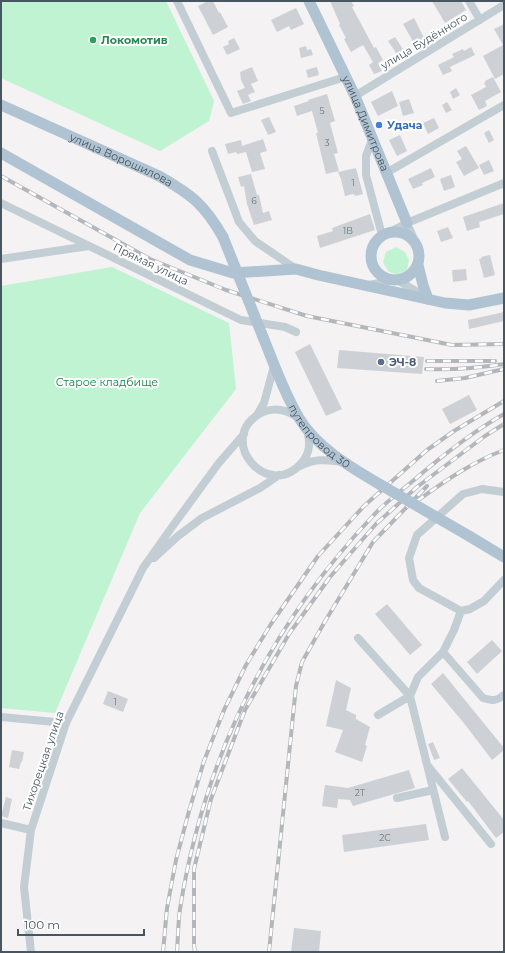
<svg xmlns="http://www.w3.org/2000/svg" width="505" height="953" font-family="Montserrat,sans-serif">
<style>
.green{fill:#bff3d1}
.building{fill:#cdd1d6}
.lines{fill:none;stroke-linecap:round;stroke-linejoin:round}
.minor{stroke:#c2cdd4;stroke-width:8}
.major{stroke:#b0c3d2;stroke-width:11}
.rail-casing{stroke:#b3b7bc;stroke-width:4}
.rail{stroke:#fff;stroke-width:2.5;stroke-dasharray:8;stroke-linecap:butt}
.major-bridge{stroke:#b0c3d2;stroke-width:11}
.leisure-dot{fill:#2e9e5b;stroke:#fff;stroke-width:1.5}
.shop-dot{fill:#3f7fe0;stroke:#fff;stroke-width:1.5}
.service-dot{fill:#5c6f8a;stroke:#fff;stroke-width:1.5}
.labels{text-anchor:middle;stroke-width:4;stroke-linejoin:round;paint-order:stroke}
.number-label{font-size:9px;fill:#69757e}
.leisure-label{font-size:11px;font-weight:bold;fill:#27864d;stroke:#fff;text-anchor:start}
.street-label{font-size:11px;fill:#485661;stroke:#fff}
.shop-label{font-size:11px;font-weight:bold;fill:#366cbe;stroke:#fff;text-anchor:start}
.service-label{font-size:11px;font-weight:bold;fill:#4e5e75;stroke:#fff;text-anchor:start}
.park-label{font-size:11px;fill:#118445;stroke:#fff}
</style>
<rect width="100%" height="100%" fill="#f4f2f2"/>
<path class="green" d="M 1,1 L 166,1 L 214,101 L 209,121 L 160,151 L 1,78 Z
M 396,247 L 405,252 L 409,260 L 407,270 L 397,275 L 388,271 L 383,262 L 386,252 Z
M 112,267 L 229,323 L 236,389 L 140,513 L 55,713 L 1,708 L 1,286 Z"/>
<path class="building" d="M 208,1 L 213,1 L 219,13 L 220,12 L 228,27 L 213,35 L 198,6 Z
M 330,1 L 351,1 L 354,6 L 352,7 L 374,48 L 376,47 L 383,60 L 378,63 L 382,71 L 374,74 L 369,65 L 373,62 L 363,45 L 351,52 L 344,39 L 346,38 L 339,25 L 340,24 Z
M 432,1 L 461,1 L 466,10 L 445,23 Z
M 296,8 L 304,24 L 291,30 L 289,26 L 277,32 L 271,20 Z
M 414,18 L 426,42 L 420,45 L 419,43 L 415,45 L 403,24 Z
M 504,24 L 504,74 L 495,79 L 483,56 L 503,45 L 494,29 Z
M 395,37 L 406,54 L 400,59 L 388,41 Z
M 234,38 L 240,49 L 227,55 L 223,47 L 229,44 L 228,41 Z
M 306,46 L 307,50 L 311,49 L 313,55 L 301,58 L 299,48 Z
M 471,47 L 475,55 L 450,67 L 452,71 L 443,75 L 438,65 L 454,57 L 452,54 L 463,49 L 464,51 Z
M 252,67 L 258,81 L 251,84 L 255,92 L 248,95 L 251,101 L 243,104 L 237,91 L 245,88 L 241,80 L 240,72 Z
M 317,67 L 319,75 L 308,78 L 306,70 Z
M 493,77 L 501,92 L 485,101 L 487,106 L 479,110 L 471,95 L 486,87 L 484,83 L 485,83 L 485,81 Z
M 456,88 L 460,95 L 453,99 L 450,92 Z
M 392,91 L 398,106 L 378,116 L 371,102 Z
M 327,94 L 335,121 L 330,123 L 338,153 L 334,154 L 339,171 L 326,174 L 316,133 L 318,133 L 312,111 L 297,116 L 294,106 L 309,101 L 308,100 Z
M 409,99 L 414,113 L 403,116 L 399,102 Z
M 447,102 L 452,110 L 446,113 L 442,105 Z
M 269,117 L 276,132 L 268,135 L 261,120 Z
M 434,118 L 439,128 L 428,134 L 423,123 Z
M 489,130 L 494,140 L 489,143 L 484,133 Z
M 400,135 L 407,151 L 397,156 L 389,140 Z
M 263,139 L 267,151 L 260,153 L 265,169 L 252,172 L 246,152 L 237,154 L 236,152 L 228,154 L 225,144 L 241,140 L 242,146 Z
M 466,146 L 479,168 L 464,176 L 456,162 L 462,159 L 457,151 Z
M 489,160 L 494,171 L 484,175 L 479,165 Z
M 356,168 L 363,194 L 356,196 L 353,194 L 345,196 L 341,179 L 338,172 Z
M 431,168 L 435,177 L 422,183 L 423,185 L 413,189 L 408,179 Z
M 251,174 L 257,195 L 259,195 L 263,213 L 269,211 L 272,220 L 254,225 L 247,204 L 244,186 L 241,187 L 238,177 Z
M 451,175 L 455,187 L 444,191 L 440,179 Z
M 504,203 L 504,214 L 479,222 L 480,227 L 467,231 L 463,217 Z
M 370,214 L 375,230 L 320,248 L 317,236 L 333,231 L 332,228 Z
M 448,227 L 453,238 L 441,242 L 437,231 Z
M 490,255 L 495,275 L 484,278 L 479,259 L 482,258 L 481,257 Z
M 466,269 L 467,280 L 453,282 L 452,270 Z
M 504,312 L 504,321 L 469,329 L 468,320 Z
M 310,344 L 342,409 L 326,416 L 295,352 Z
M 339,350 L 424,357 L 422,374 L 337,368 Z
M 469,395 L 477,410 L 450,424 L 442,409 Z
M 387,604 L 422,645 L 410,655 L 375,614 Z
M 492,640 L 502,651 L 477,674 L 467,662 Z
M 443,673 L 504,748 L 504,750 L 492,760 L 463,722 L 431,684 Z
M 336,680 L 351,688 L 346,710 L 356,715 L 356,719 L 370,727 L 365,745 L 367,746 L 362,762 L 335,752 L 343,730 L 326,726 Z
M 108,691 L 128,699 L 123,712 L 103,704 Z
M 433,742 L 440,758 L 434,760 L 428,744 Z
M 12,750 L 24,752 L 22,762 L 21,762 L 19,769 L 9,767 Z
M 462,768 L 504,820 L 504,832 L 496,838 L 468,801 L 467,802 L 448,779 Z
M 409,770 L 415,788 L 353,806 L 350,800 L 338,799 L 337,808 L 322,806 L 325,785 L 348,788 Z
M 6,797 L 12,799 L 8,818 L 1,816 Z
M 426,824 L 429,840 L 344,852 L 342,835 Z
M 294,928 L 321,931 L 319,952 L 291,952 Z"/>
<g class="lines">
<path class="minor" d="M 177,1 L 231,113 L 345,77
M 469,1 L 480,20
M 355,96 L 504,5
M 372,140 L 366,156 L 366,175 L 382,235
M 212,151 L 239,222 L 255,241 L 296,269
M 386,173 L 504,105
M 1,203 L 241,320 L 285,327 L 296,332
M 407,223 L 418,248
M 390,232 L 407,223 L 504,183
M 1,259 L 89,246
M 399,281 L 424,296
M 369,285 L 390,281
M 257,415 L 264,403 L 274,366
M 297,417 C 287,410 275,407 263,412 C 212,437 269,506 304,460 C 310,451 310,440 307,431
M 300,466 C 316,458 326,460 343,462
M 504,492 L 482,489 L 463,494 L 417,535 L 409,558 L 413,580 L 419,588 L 461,611 L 470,609 L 484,601 L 504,580
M 154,558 L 178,536 L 202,518 L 260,488 L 279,475
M 358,638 L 410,696 L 378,715
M 443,652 L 483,698 C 492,701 497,701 504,695
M 1,717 L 66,723
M 428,766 L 491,844
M 397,798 L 433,790
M 1,823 L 31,830
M 445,837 L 410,696 L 418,677 L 443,652 L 454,630 L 461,611
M 31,952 L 24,887 L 31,830 L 66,723 L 143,568 L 172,527 L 218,464 L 244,434"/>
<g class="major">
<path id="s1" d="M 309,1 L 355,96 L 407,223"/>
<path id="s2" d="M 1,105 L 159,176 C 192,195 204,204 223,237"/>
<path d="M 1,153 L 190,260 L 233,273 L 296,269 L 318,275 L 445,303 L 469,305 L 504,298"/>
<circle cx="395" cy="256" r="24"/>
<path d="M 418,265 L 423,285 L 428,299"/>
<path id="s3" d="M 263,337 C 274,364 284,393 299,418 C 317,448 352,468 381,485"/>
<path d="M 469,536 L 504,557"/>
</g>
<defs>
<path id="rail" d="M 1,176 L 150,259 L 226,290 L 307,316 L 452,345 L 504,344
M 427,361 L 495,361
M 426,369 C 453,370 478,368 504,364
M 437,381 L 465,378 L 504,369
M 417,501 C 445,481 472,462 504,450
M 163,952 L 167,908 L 176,860 L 189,811 L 204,761 L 224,710 L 246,665 L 271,624 L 318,556 L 364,506 L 427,450 L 454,431 L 504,401
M 177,952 C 178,938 178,923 180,909 C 204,758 267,629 372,517 C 384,503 400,492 414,480 C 442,456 472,432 504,414
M 195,952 L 194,945 L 194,869 L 211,799 L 245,710 L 289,634 L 330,577 L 376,524 L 417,487 L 485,436 L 504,424
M 269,952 L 296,686 L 302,662 L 324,623 L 373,542 L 427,486"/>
</defs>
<use href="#rail" class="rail-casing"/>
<use href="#rail" class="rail"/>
<path class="major-bridge" d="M 223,237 L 263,337
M 381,485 L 469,536"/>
</g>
<circle class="leisure-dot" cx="93" cy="40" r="4"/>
<circle class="shop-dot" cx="379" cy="125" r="4"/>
<circle class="service-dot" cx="381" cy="362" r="4"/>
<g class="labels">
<g class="number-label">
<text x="322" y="114">5</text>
<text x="327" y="146">3</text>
<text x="353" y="186">1</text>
<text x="254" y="204">6</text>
<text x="348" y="234">1В</text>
<text x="115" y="705">1</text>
<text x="360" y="796">2Т</text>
<text x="385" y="841">2С</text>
</g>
<g class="leisure-label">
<text x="101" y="44">Локомотив</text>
</g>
<g class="street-label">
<text transform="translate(424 41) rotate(-31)" y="4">улица Будённого</text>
<text dy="4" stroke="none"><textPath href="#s1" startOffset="135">улица Димитрова</textPath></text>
<text dy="4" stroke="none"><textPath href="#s2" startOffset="132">улица Ворошилова</textPath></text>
<text transform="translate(151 264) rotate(26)" y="4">Прямая улица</text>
<text dy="4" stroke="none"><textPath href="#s3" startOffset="116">путепровод 30</textPath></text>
<text transform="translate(43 761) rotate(-71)" y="4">Тихорецкая улица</text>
</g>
<g class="shop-label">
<text x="387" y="129">Удача</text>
</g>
<g class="service-label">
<text x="389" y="366">ЭЧ-8</text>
</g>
<g class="park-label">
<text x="107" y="386">Старое кладбище</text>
</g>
</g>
<rect width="505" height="953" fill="none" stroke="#485661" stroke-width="4"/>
<path d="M18 929v6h126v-6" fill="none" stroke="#485661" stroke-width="2"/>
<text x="24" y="929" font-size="12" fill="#485661" stroke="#ffffff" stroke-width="3" paint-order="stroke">100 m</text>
</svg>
